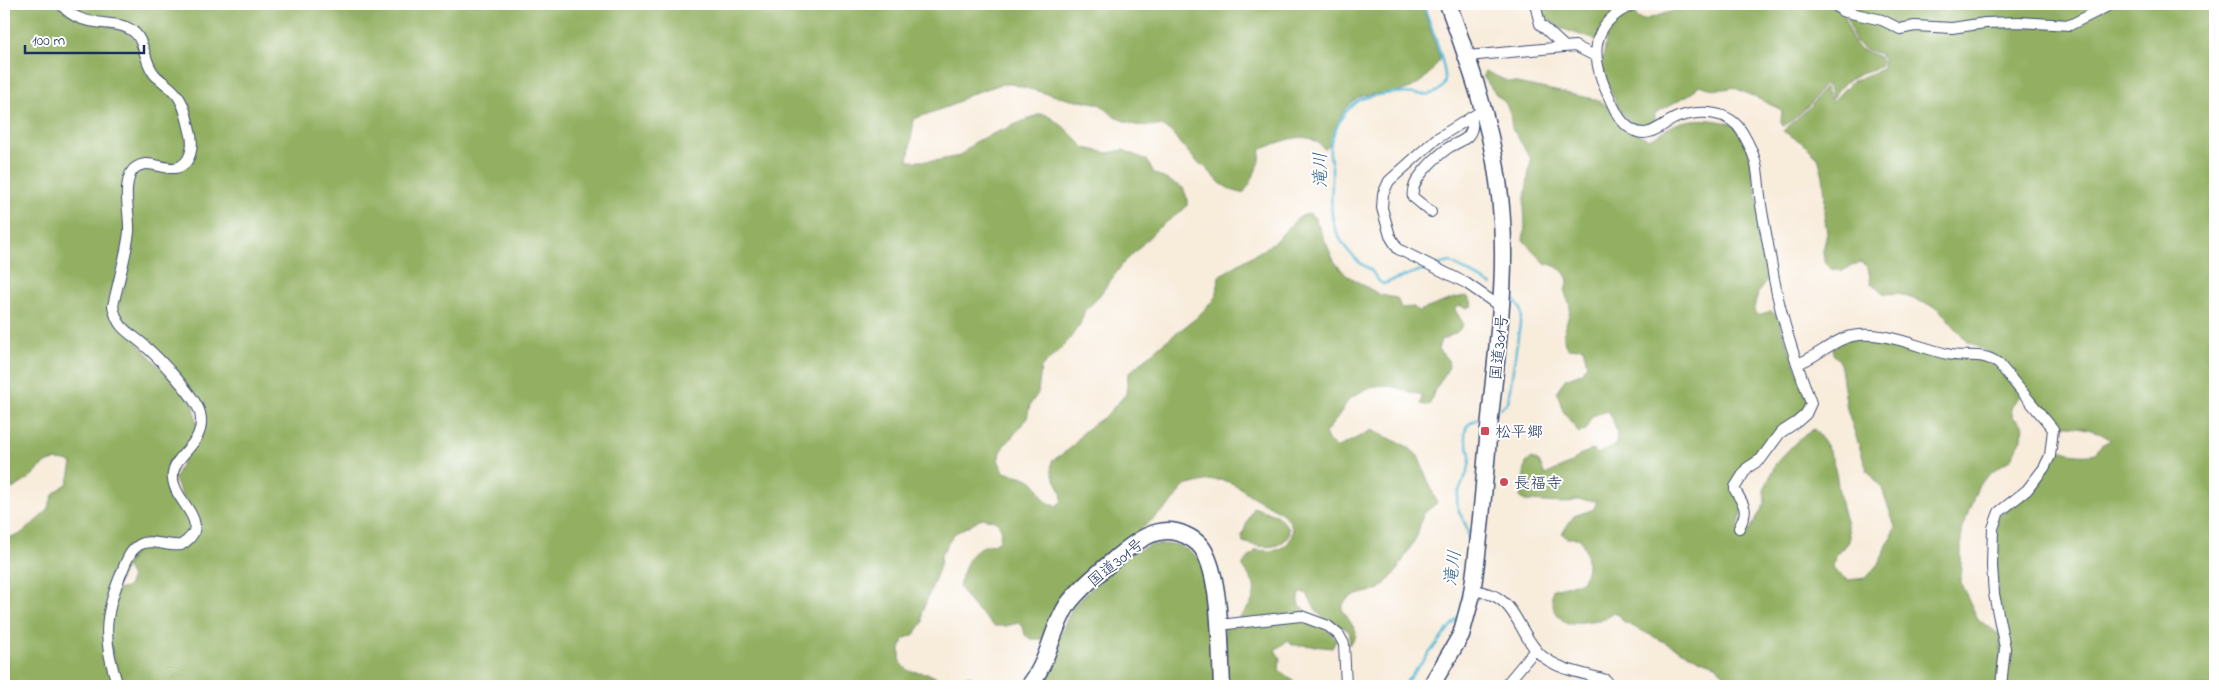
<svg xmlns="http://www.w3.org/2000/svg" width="2219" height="690" font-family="'Indie Flower','Klee One',sans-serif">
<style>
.forest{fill:#93b062;stroke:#577060}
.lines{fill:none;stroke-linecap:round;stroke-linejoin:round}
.stream{stroke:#5bbbd9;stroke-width:2.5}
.minor-casing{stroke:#3c4b71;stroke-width:12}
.trunk-casing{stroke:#3c4b71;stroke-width:19}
.minor{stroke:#fff;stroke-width:10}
.trunk{stroke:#fff;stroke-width:16}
.poi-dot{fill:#d1495b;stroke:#fff;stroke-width:2}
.labels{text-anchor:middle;stroke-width:4;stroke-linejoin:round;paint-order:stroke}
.street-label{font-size:16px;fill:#1b2f5e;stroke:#fff}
.poi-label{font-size:16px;fill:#1b2f5e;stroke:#fff;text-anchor:start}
.water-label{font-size:18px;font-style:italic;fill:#316089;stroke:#fff}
</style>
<rect width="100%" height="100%" fill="#fff"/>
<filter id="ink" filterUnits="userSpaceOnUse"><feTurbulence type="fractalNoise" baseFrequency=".02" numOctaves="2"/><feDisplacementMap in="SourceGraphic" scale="10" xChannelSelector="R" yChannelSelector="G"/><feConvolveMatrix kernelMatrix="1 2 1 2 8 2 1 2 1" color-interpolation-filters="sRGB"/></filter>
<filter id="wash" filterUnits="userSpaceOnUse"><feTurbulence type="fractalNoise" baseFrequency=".0096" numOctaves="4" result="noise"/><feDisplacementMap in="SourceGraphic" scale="20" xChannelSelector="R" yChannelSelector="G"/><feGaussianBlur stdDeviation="1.12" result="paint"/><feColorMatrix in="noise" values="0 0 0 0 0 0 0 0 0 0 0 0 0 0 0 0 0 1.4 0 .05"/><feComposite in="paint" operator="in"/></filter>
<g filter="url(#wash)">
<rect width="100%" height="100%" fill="#f8ecdb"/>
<path class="forest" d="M 4,4 L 59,4 L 127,31 L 139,44 L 175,95 L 190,139 L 187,154 L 177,164 L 134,166 L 127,225 L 110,305 L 141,347 L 194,404 L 197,429 L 174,463 L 173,488 L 192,527 L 182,541 L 141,540 L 106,605 L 115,686 L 4,686 L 4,538 L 19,535 L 29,527 L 46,512 L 54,493 L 68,483 L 72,463 C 48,455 44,465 28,479 C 20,485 13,489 4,492 Z
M 64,4 L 1422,4 L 1440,59 C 1423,86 1408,93 1377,94 C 1369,95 1361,95 1355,100 C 1341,109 1334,132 1329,146 L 1324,149 C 1308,127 1283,142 1261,149 L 1260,160 L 1251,182 L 1244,192 L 1241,193 L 1231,190 L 1220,183 L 1205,167 L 1196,161 L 1170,131 L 1162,126 L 1135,125 L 1124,121 L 1115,117 L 1101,105 L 1091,102 L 1071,100 L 1011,84 L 1002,84 L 971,94 L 952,105 L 914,119 L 908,161 L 934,161 L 960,156 L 976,141 L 1040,114 L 1047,115 L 1064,127 L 1085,148 L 1108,153 L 1123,150 L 1147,160 L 1154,173 L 1183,188 L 1187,198 L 1187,205 L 1182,211 L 1158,228 L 1122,265 L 1096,300 L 1085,310 L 1080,324 L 1069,340 L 1041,368 L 1038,393 L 1030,405 L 1027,418 L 1009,441 L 1004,445 L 998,460 L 1004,472 C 1013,475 1028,476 1034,483 C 1044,494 1040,501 1056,506 L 1062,501 C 1062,482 1048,478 1052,461 L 1071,448 L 1084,431 L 1107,415 L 1126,394 L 1128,374 L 1162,344 L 1195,319 L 1213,301 L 1217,293 L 1219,276 L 1272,244 L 1298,218 L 1309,213 L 1315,218 L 1334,261 L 1346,275 L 1380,295 L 1397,298 L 1401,308 L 1414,307 L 1418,311 C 1434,307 1450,297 1467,296 L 1471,301 L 1472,306 L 1466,308 L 1461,306 L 1456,307 L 1455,310 L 1463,323 C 1461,333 1449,336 1441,340 L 1438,349 L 1448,360 L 1449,367 L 1434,392 L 1429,406 L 1421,404 L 1422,395 C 1395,389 1381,377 1356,395 C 1354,397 1351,397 1349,399 C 1342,411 1335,422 1325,433 L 1328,440 L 1336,447 L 1341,446 L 1372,430 L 1408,447 L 1418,456 L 1437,503 L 1423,514 L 1417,536 L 1396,572 L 1380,589 L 1350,597 L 1344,602 L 1342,609 L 1356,631 L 1355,638 L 1349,645 L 1350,633 C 1346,628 1341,625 1335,629 C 1322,619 1313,608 1307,593 L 1300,593 L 1298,604 L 1305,609 L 1302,614 L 1236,621 C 1245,612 1257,600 1254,586 C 1253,580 1245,571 1242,565 L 1256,550 C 1262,550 1270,552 1275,550 C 1293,546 1298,528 1285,516 C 1276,508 1265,504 1255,498 C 1243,491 1233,480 1218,480 C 1207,479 1195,484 1184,486 L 1173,502 L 1099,565 L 1045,639 L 1031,639 L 1025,635 L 1023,626 L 1018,623 L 1006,626 L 994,626 L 972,605 L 959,587 C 963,573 968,552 982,547 C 989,544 994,545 1000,540 L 1001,528 L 996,521 L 982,518 L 954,534 L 941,555 L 940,566 L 922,612 L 923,622 L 915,634 L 904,639 L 900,648 L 900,662 L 909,671 L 927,673 L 945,682 L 955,681 L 970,675 L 974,679 L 963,686 L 120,686 L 109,636 L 116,590 L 127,588 L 132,577 L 127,568 L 131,558 L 142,546 L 178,549 L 196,533 L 175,479 L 203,412 L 117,314 L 120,295 L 123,291 L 128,267 L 131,179 L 140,168 L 188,163 L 185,101 L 158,74 L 140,36 L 83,18 Z
M 1546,4 L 1630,4 L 1596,40 L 1563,29 L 1544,16 Z
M 1695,4 L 1832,4 L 1844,13 L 1852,41 L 1858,48 L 1880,57 L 1882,62 L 1880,67 L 1864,72 L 1844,83 L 1832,99 L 1829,87 L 1824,85 L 1810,104 L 1793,120 L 1783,126 L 1781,122 L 1782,110 L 1733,87 C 1722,91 1710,89 1699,85 L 1692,93 L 1655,113 L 1655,123 C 1626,146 1606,80 1601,62 C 1609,46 1601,28 1619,16 C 1624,13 1627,11 1634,12 L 1637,18 L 1644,20 Z
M 1835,4 L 2108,4 L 2070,24 L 1903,27 Z
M 2114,4 L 2215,4 L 2215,686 L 2003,686 L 1997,592 L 1997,518 L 2027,491 L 2053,445 C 2062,454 2083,456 2096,453 L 2101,445 L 2111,440 C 2091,426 2078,428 2055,424 L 2002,366 L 1996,356 L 1968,342 L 1938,308 L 1897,293 L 1885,294 L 1871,284 L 1868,267 L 1860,262 L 1842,271 L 1831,269 L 1824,260 L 1823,251 L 1827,233 L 1824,213 L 1825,195 L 1823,176 L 1818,157 L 1801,142 L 1783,131 L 1811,106 L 1825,87 L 1832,102 L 1851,82 L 1882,69 L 1884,60 L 1880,54 L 1865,49 L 1854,40 L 1847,14 L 1896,28 L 2070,26 Z
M 1485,71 L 1507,81 L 1594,99 L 1612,108 L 1630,130 L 1648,139 C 1658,136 1666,128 1676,124 C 1693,117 1717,119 1734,125 L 1748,148 L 1771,275 L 1758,292 L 1754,309 L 1758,315 L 1771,311 L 1777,316 L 1809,403 L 1733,486 L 1743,508 L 1738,528 L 1745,531 L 1750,530 L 1765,503 L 1764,490 L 1776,463 L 1799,439 L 1814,429 C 1838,457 1835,474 1842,508 C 1845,519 1850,530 1849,542 L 1835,556 L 1833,569 L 1847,580 L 1866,578 L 1879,564 L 1895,527 L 1882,488 L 1867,470 L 1847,409 L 1841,368 L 1839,360 L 1833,354 L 1833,348 L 1847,339 L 1867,337 L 1990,360 L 2021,394 L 2011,408 L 2013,417 L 2024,427 L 2021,441 L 2010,460 L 1998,467 L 1979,484 L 1961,531 L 1961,584 L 1978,619 L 2000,635 L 2001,649 L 1999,686 L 1720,686 L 1724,675 L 1716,665 L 1701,660 L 1624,622 L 1619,615 L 1613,613 L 1605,619 L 1568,624 C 1556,617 1549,603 1553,589 L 1582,582 C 1590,569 1588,550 1579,538 L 1566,538 L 1562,533 L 1574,516 L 1594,509 L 1597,501 L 1577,500 L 1565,503 L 1525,501 L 1520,498 L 1526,463 L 1532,458 L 1539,462 L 1545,475 L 1571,463 L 1579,455 L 1592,450 L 1598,454 L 1616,444 C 1619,431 1614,422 1608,411 L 1592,416 L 1585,431 L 1579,433 L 1563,411 L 1557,392 L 1565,379 L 1581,373 L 1587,364 L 1583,347 L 1568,349 C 1558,337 1570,319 1570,306 C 1569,301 1565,296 1565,291 C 1565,288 1568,286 1568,284 C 1569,273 1555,264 1546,264 L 1523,240 L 1525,226 L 1524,204 L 1531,159 L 1512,128 L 1510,113 L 1506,104 L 1494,92 L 1483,76 Z
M 1253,507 L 1276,515 L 1288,526 L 1289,534 C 1280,552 1259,547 1243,542 L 1242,536 Z
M 1173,544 C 1183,546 1192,552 1199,559 C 1212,571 1215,665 1217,686 L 1038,686 L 1073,606 L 1128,554 L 1151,545 Z
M 1301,618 L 1325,628 L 1337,639 L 1332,648 L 1303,645 L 1292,645 L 1288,640 L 1275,650 L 1280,658 L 1279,670 L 1296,683 L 1296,686 L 1227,686 L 1224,626 Z"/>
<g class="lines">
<path class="stream" d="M 1423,4 C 1428,18 1450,72 1444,84 C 1437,99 1417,94 1404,93 C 1394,92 1363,96 1356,102 C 1343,112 1332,132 1330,148 C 1329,154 1331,161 1332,167 C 1333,187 1328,212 1336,231 C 1341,242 1349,253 1358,261 C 1362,265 1367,267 1371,270 C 1376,276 1375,280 1383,284 L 1427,268
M 1437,265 L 1450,262 L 1492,285
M 1501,408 L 1508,402 L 1521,317 L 1521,309 L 1514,300
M 1462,602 C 1466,583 1471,548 1467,529 C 1465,520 1456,511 1457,500 C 1458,485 1471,473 1470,456 C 1470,447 1461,435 1467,426 C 1470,422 1478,419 1483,417
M 1403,686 L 1458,617"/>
</g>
</g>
<g filter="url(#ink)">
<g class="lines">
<defs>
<path id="minor" d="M 61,4 C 83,33 119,15 136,34 C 146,45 144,63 155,75 C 162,82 171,87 177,95 C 185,105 187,119 190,131 C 194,144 192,165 175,168 C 165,169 154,163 145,164 C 138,165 132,169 130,175 C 123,192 130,214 129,232 C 126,257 118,282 113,306 C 118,331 129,331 145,346 C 159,358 196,397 200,413 C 208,446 169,454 173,480 C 176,504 215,524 181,545 C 167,547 151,538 139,545 C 129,551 125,564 121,574 C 103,617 103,642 118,686
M 1535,4 L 1540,24 L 1565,47
M 1635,4 C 1588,23 1590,57 1609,97 C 1615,110 1620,123 1633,130 C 1650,140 1663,122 1678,117 C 1701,110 1729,110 1742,132 C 1760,162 1757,173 1761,205 C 1765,229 1770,254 1774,279 C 1782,322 1796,362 1811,403 L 1806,414 L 1797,422 L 1780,433 L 1761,459 L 1747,468 L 1735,487 L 1735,490 C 1745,508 1749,508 1739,528
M 1834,4 L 1842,11 L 1882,20 L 1900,29 L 1915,26 L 1952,28 L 1985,23 L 2018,22 L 2070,25 L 2112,4
M 1467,56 L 1575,46 L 1595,56
M 1483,110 L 1436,139 L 1389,181 L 1383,194 L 1382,208 L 1390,236 L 1398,249 L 1466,283 L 1502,308
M 1431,212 L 1413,197 C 1409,181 1436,157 1448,148 C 1454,144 1464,141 1468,136 C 1473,130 1473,123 1471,117
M 1797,364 C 1816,358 1834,339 1852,336 C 1883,330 1917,347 1947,354 C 1967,359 1980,350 1999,364 L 2053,429 L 2050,456 L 2044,468 L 2027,490 L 1999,512 L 1993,528 L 1992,566 L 1994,594 L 2005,648 L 2001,686
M 1473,589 C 1480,592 1491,593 1498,598 C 1518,610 1523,640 1542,656 C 1561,671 1584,673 1606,680 L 1611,686
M 1219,625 L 1301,616 L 1328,626 L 1339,635 L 1344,644 L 1346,686
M 1505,686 L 1535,650"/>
<path id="trunk" d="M 1029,686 C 1049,662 1051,630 1068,604 C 1079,589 1094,577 1109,564 C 1129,547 1156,521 1185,535 C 1194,539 1202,545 1206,555 C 1221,585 1220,652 1222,686
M 1431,686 L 1461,635 L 1471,598 C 1481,539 1484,478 1490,418 C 1498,339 1510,261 1498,181 C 1490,120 1469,62 1448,4"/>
</defs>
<use href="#minor" class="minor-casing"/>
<use href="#trunk" class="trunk-casing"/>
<use href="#minor" class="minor"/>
<use href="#trunk" class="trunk"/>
</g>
</g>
<g class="poi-dot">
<rect x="1480" y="426" width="10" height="10" rx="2.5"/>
<circle cx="1504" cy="482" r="5"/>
</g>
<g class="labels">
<g class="street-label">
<text transform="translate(1498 347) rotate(-84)" y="6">国道301号</text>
<text transform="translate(1115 562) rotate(-39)" y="6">国道301号</text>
</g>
<g class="poi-label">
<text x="1495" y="437">松平郷</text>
<text x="1514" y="488">長福寺</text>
</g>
<g class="water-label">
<text transform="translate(1320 170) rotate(-91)" y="6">滝川</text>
<text transform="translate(1452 568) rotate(-82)" y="6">滝川</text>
</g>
</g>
<rect width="2219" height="690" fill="none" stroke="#fff" stroke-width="20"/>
<path d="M25 45v8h119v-8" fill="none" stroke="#1b2f5e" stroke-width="2.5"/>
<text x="32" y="45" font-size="15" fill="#1b2f5e" stroke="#ffffff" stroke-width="4" paint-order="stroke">100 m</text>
</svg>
